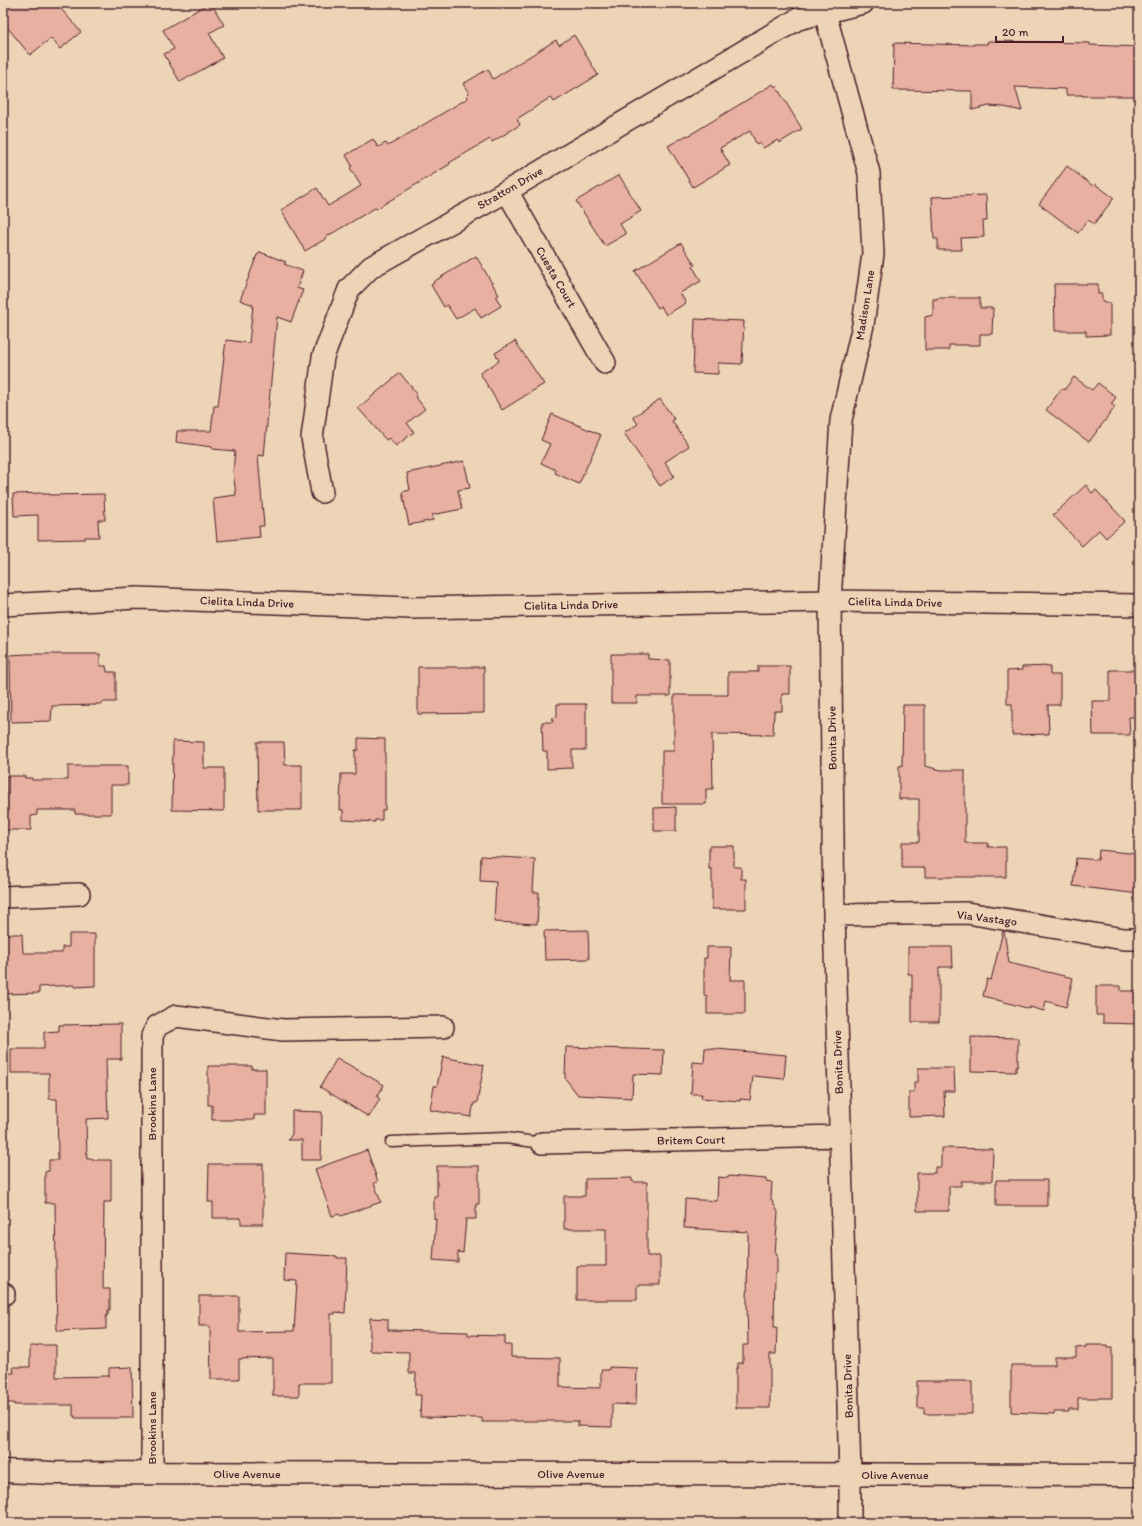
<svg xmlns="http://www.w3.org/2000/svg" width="1142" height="1526" font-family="Itim,sans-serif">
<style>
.building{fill:#e8b0a0;stroke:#4a1f2b}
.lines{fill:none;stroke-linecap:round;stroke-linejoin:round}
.lane-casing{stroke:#4a1f2b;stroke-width:13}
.street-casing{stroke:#4a1f2b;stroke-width:24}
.secondary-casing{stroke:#4a1f2b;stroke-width:25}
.lane{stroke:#eed4b6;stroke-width:10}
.street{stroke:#eed4b6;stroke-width:21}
.secondary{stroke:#eed4b6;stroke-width:22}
.labels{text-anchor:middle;stroke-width:3;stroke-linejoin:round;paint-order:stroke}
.street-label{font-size:12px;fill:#4a1f2b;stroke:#eed4b6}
</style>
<rect width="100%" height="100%" fill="#eed4b6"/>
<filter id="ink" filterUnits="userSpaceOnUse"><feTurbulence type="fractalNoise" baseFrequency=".025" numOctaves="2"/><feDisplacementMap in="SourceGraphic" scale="8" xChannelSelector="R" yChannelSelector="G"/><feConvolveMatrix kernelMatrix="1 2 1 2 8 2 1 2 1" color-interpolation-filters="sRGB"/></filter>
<g filter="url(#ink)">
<path class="building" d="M 3,3 L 56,3 L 81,32 L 60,49 L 51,38 L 30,55 L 3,22 Z
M 209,3 L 211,3 L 224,25 L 209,33 L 223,58 L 180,82 L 164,54 L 174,49 L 163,30 Z
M 574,35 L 598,75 L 554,102 L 551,97 L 517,119 L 520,125 L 492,142 L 490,139 L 449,163 L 450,164 L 376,209 L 375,208 L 326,237 L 327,238 L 305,251 L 281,210 L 317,188 L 328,206 L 361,186 L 350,168 L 352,166 L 346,155 L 373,139 L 378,147 L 386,143 L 388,146 L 468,98 L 467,95 L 469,93 L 463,84 L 488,69 L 493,79 L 556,40 L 559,45 Z
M 988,41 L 1090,43 L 1090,45 L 1139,47 L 1139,96 L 1082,96 L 1082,95 L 1066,95 L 1066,89 L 1015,87 L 1022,111 L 1004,107 L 989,106 L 972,110 L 972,91 L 893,90 L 894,43 L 974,45 L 974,44 L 987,44 Z
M 773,84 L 775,87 L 776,86 L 802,129 L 779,143 L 778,140 L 763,148 L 760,143 L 757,145 L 750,131 L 720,148 L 730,165 L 693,187 L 668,146 L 687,135 L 688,136 Z
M 1067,166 L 1093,186 L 1095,184 L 1114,198 L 1094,224 L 1088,220 L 1078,233 L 1039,204 Z
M 619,175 L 641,211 L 620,224 L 626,234 L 605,246 L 576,201 Z
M 986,195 L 987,221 L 983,221 L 984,237 L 961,238 L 962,250 L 938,250 L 938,239 L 934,239 L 932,197 Z
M 681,243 L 695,265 L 693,267 L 701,281 L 680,293 L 686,303 L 666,315 L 661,306 L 658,308 L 635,271 Z
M 260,252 L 286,262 L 284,264 L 303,271 L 297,288 L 303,290 L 291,322 L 277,317 L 264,456 L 258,455 L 264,526 L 259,526 L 260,537 L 217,541 L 213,498 L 236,495 L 233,471 L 235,451 L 212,449 L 212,447 L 176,442 L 177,431 L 211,431 L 214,406 L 218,406 L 226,340 L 249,343 L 253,305 L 240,300 L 257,255 L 258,255 Z
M 476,256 L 499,295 L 496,297 L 501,306 L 481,318 L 475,308 L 456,319 L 447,305 L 444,307 L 431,285 L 434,283 L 433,282 Z
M 1054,284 L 1098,284 L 1098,294 L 1102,294 L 1102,301 L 1105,301 L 1105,303 L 1110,303 L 1110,335 L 1086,336 L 1086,331 L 1055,331 Z
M 937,298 L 980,298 L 980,308 L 993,308 L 992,334 L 980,334 L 980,345 L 949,345 L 949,350 L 925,350 L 925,317 L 933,315 L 933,299 L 937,299 Z
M 695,319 L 744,321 L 742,364 L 718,363 L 718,374 L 693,373 Z
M 515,341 L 544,384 L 502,410 L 480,373 L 499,361 L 495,353 Z
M 400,373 L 417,394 L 415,396 L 425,409 L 407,423 L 414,432 L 396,446 L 389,438 L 386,440 L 358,408 Z
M 1074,377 L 1092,390 L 1098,383 L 1116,397 L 1111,404 L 1115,407 L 1089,442 L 1046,410 L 1062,388 L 1064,390 Z
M 660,399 L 674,419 L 672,421 L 689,446 L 665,462 L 674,476 L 660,486 L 624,433 L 638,424 L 633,417 Z
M 552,414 L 601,435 L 579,484 L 555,473 L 556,470 L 541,463 L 550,444 L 541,440 Z
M 464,461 L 470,488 L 458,490 L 462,509 L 432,515 L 433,520 L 409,525 L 402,492 L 410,490 L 407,473 Z
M 1086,485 L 1092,493 L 1096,490 L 1125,521 L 1106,538 L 1099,530 L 1082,546 L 1053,515 Z
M 43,493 L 43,494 L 50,494 L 50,495 L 104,494 L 105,520 L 98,520 L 99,537 L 85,537 L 85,539 L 38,540 L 38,515 L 14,516 L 13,494 Z
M 27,654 L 100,654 L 100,666 L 106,666 L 107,672 L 116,672 L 116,702 L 102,702 L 102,704 L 96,704 L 96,705 L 52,706 L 51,721 L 11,722 L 10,655 Z
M 611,654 L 648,654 L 648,659 L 670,660 L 670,696 L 637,696 L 637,703 L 611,703 Z
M 758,666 L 790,666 L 790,694 L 782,694 L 782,711 L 774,711 L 773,735 L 712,734 L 713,789 L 706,789 L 706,804 L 662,804 L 662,751 L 674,751 L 674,695 L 728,695 L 728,672 L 758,672 Z
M 1050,666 L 1050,675 L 1060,675 L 1060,705 L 1048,705 L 1049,734 L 1012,735 L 1012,704 L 1007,704 L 1007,671 L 1022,670 L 1022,667 Z
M 418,667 L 484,667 L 484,713 L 418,714 Z
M 1110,670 L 1139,670 L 1139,717 L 1129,717 L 1130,735 L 1093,735 L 1092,701 L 1110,701 Z
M 557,704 L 586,704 L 586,750 L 572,750 L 572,768 L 547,769 L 547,751 L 543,751 L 542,722 L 553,722 L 552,718 L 557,717 Z
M 903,705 L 925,705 L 925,766 L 941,770 L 965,770 L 965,843 L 988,843 L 988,847 L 1006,847 L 1006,877 L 925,877 L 925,868 L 902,868 L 902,842 L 919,842 L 919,799 L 899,799 L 899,766 L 902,766 Z
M 358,738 L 385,739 L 385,810 L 382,810 L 382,820 L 375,820 L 375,822 L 343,820 L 343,810 L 340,810 L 341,774 L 355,774 L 355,750 L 358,750 Z
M 173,741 L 204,742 L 204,768 L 224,768 L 224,811 L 172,810 Z
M 257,742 L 284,742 L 285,765 L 302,765 L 302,810 L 258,810 Z
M 68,766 L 128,766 L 128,785 L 111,785 L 111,814 L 75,814 L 75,810 L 37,810 L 37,815 L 31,816 L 31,830 L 3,830 L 3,800 L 6,800 L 6,776 L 25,776 L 25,778 L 32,778 L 32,780 L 68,780 Z
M 676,807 L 676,831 L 654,831 L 654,808 Z
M 709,846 L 734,846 L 734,867 L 741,867 L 741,879 L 746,879 L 746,909 L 712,909 L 712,869 L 709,869 Z
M 1099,850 L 1139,854 L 1139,894 L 1073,886 L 1076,858 L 1098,860 Z
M 481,856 L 535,859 L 533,892 L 539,892 L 537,924 L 494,922 L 496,882 L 480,881 Z
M 588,930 L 589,959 L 545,960 L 544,931 Z
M 1003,931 L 1004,931 L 1009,963 L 1073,978 L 1066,1007 L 1046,1001 L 1044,1011 L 1030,1007 L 1030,1009 L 983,996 L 987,979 L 991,980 Z
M 3,934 L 22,934 L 23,953 L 62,953 L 62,947 L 69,947 L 69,934 L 95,934 L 95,986 L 74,987 L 74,985 L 39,987 L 39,993 L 3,994 Z
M 707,947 L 731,947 L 730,980 L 745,980 L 745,1014 L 707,1014 L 707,997 L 704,996 L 704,958 L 707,958 Z
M 908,947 L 952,947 L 953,967 L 939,967 L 939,1022 L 912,1022 L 912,974 L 908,974 Z
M 1096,986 L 1121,986 L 1121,991 L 1139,991 L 1139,1024 L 1103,1023 L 1103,1015 L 1096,1015 Z
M 121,1024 L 121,1059 L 106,1059 L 108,1118 L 86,1119 L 87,1159 L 92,1159 L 92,1160 L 111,1160 L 111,1202 L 104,1202 L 103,1289 L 110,1289 L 110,1310 L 108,1310 L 108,1315 L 106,1316 L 106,1329 L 57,1331 L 55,1203 L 45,1203 L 45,1172 L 49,1171 L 49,1160 L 58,1160 L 57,1099 L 49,1099 L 49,1073 L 11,1073 L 11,1049 L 44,1049 L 44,1032 L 59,1031 L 59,1025 Z
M 971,1037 L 1018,1038 L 1018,1066 L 1016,1066 L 1016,1072 L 971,1071 Z
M 566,1047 L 664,1050 L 663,1075 L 633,1074 L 632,1098 L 578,1095 L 565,1078 Z
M 705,1048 L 786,1055 L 784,1079 L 753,1076 L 750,1100 L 740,1099 L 740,1101 L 701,1098 L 702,1094 L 691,1094 L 693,1062 L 704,1063 Z
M 443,1057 L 484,1065 L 477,1103 L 474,1103 L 471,1117 L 430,1110 L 434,1086 L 437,1086 Z
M 337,1058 L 384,1085 L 377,1097 L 380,1099 L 369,1117 L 320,1087 Z
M 208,1066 L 252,1066 L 252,1069 L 266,1069 L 266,1115 L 254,1115 L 254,1120 L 212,1120 L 212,1105 L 208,1105 Z
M 918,1068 L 954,1068 L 955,1091 L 944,1091 L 945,1116 L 909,1117 L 909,1092 L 914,1092 L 914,1082 L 918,1082 Z
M 292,1111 L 322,1112 L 321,1160 L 302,1160 L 302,1140 L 288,1140 L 292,1134 Z
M 941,1148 L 993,1149 L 992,1181 L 961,1181 L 961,1186 L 949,1186 L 949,1211 L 917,1211 L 917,1173 L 935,1173 L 935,1167 L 941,1167 Z
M 367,1150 L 378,1182 L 374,1183 L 381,1202 L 341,1216 L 339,1214 L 332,1216 L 315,1169 Z
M 209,1164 L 263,1164 L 263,1224 L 241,1224 L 241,1218 L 213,1218 L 213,1202 L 208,1202 Z
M 437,1166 L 479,1166 L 479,1204 L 476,1204 L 476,1219 L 466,1219 L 463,1253 L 458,1252 L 458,1262 L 433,1260 L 436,1219 L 434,1219 L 434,1196 L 437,1196 Z
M 729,1176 L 766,1179 L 766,1181 L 772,1182 L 771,1199 L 778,1212 L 775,1254 L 777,1254 L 777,1273 L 775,1273 L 774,1327 L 777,1327 L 776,1354 L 770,1354 L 770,1408 L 736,1408 L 736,1368 L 738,1368 L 738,1363 L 743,1363 L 743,1345 L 748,1345 L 747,1306 L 748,1232 L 684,1228 L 685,1199 L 717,1201 L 718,1177 L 728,1178 Z
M 632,1178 L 632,1181 L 635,1182 L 647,1182 L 647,1256 L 660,1256 L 660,1285 L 637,1285 L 637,1300 L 577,1300 L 577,1266 L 606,1266 L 606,1229 L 564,1229 L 564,1196 L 585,1196 L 585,1179 Z
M 996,1180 L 1047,1180 L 1047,1206 L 996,1206 Z
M 285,1253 L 337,1256 L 337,1258 L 347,1258 L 345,1313 L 335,1312 L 335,1314 L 331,1314 L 331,1383 L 299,1383 L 299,1396 L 273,1396 L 273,1358 L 239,1359 L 239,1379 L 211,1379 L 210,1326 L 199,1326 L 199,1296 L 239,1296 L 239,1332 L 294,1331 L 297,1281 L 284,1280 Z
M 370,1318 L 388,1319 L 388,1330 L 468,1332 L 468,1335 L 505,1336 L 505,1345 L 511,1345 L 511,1357 L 560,1358 L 560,1387 L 601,1388 L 601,1370 L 609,1370 L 609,1367 L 637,1368 L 636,1405 L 612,1404 L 612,1427 L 578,1426 L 578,1421 L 499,1421 L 499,1422 L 482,1422 L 482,1418 L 420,1417 L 421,1395 L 415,1395 L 416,1373 L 409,1373 L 409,1352 L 370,1351 Z
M 37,1345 L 56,1345 L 56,1377 L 109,1376 L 109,1368 L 132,1367 L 133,1418 L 75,1418 L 75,1416 L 73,1416 L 73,1405 L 14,1405 L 14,1403 L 3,1403 L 3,1373 L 14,1373 L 13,1367 L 30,1367 L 30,1346 L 37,1346 Z
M 1086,1345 L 1107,1345 L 1107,1347 L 1112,1347 L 1112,1398 L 1078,1398 L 1078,1409 L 1069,1409 L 1069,1412 L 1054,1412 L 1054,1414 L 1011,1412 L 1011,1365 L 1055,1365 L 1055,1357 L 1076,1357 L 1076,1348 L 1086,1347 Z
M 917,1381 L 972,1381 L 972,1414 L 924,1414 L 924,1408 L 917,1408 Z"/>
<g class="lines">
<defs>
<path id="lane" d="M 391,1142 L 506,1138 L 542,1143"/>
<path id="street" d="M 825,13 L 869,173 L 873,254 L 863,325 L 841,420 L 830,601 L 834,915 L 850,1475 L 850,1523
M 507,191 L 605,363
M 322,492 L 312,438 L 323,357 L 349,289 L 371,267 L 507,191 L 798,19 L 863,3
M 3,605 L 137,598 L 410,608 L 830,601 L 1139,605
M 3,897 L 79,894
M 834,915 L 967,913 L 1124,939 L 1139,939
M 542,1143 L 840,1136
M 3,1295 L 4,1294
M 152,1473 L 152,1036 L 157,1026 L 176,1016 L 283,1030 L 443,1027"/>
<path id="secondary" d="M 3,1471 L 52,1473 L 1139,1475"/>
</defs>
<use href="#lane" class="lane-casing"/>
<use href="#street" class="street-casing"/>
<use href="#secondary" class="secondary-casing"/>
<use href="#lane" class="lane"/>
<use href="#street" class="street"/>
<use href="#secondary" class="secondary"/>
</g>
</g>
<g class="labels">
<g class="street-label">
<text transform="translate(510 188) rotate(-30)" y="4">Stratton Drive</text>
<text transform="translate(556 277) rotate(60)" y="4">Cuesta Court</text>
<text transform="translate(865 305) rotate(-81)" y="4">Madison Lane</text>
<text transform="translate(247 602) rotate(2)" y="4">Cielita Linda Drive</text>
<text transform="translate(895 602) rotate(1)" y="4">Cielita Linda Drive</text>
<text transform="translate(571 605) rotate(-1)" y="4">Cielita Linda Drive</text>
<text transform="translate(832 738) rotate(-91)" y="4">Bonita Drive</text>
<text transform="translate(987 918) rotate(7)" y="4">Via Vastago</text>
<text transform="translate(838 1062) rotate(-92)" y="4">Bonita Drive</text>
<text transform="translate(152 1104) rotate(-90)" y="4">Brookins Lane</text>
<text transform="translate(691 1140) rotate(-1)" y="4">Britem Court</text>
<text transform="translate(848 1386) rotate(-92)" y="4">Bonita Drive</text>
<text transform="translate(152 1428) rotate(-90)" y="4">Brookins Lane</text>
<text x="247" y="1478">Olive Avenue</text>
<text x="571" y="1478">Olive Avenue</text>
<text x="895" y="1479">Olive Avenue</text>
</g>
</g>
<rect width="1142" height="1526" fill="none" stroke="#eed4b6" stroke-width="16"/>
<rect x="8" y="8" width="1126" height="1510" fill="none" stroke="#4a1f2b" stroke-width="1.5" filter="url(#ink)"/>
<path d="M996 36v6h67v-6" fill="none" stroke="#4a1f2b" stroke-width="2"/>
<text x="1002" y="36" font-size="12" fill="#4a1f2b" stroke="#eed4b6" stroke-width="3" paint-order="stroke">20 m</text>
</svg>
